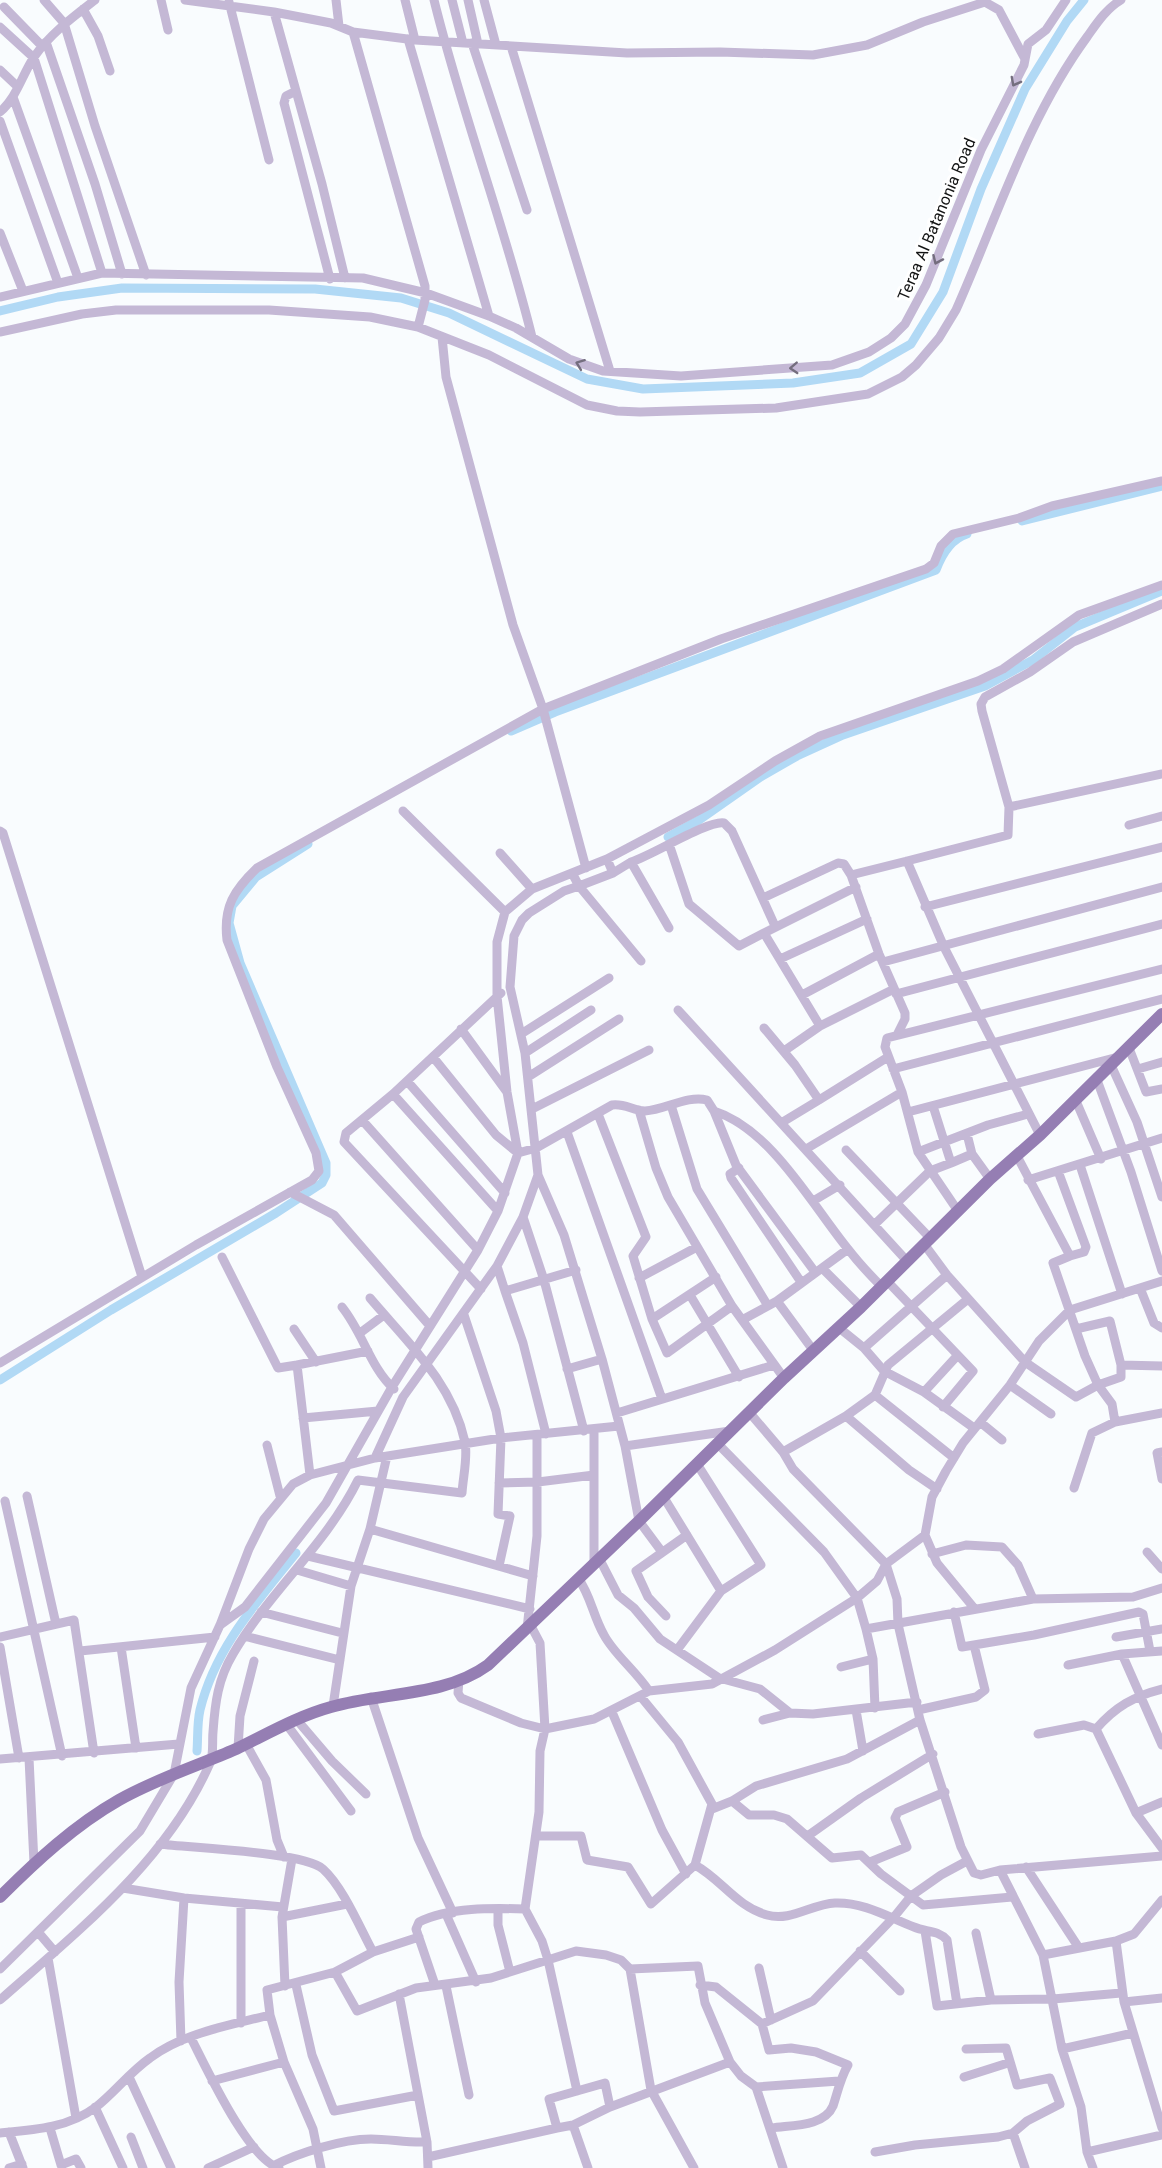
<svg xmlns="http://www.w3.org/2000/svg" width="1162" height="2168" font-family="Roboto,sans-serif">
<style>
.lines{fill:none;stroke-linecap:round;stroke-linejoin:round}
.canal{stroke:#b1d9f5;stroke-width:9}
.minor{stroke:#c4b8d5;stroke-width:9}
.major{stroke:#957eb3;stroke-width:12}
.oneway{stroke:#746e7e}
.labels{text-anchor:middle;stroke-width:6;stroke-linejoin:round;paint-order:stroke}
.street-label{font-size:16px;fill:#131414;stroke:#fff}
</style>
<rect width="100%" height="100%" fill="#f9fcfe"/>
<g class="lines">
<path class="canal" d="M 0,311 L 58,297 L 122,288 L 315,289 L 401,298 L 449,313 L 587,379 L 643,389 L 793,383 L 860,373 L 911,344 L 943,292 L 981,189 L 1025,89 L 1067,21 L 1084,0
M 1022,521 L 1162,486
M 511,731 L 555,712 L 936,570 C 942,554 951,539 967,534
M 668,837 L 699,820 L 762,776 L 797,756 L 843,735 L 985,686 L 1033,660 L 1075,627 L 1162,591
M 0,1380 L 111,1310 L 276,1213 L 322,1183 L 326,1175 L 326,1163 L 240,963 L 229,923 L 232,906 L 256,877 L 308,844
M 197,1751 C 198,1738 197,1723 200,1710 C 215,1648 257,1602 296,1553"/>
<path class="minor" d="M 44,0 L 64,23 L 95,126 L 146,275
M 161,0 L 168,30
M 185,0 L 274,12 L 331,23 L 353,32 L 415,40 L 627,53 L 720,52 L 813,55 L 867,45 L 923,22 L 985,2 L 999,10 L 1025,59
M 336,0 L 339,26
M 405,0 L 415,40
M 434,0 C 462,114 504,223 532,337
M 452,0 L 463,43
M 468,0 L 478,44
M 484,0 L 496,45
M 229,2 L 269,160
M 4,7 L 42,46
M 83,9 L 98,36 L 110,71
M 274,12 L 322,184 L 345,278
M 0,27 L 34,58 L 102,273
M 353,32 L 425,286 L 425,300 L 418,327
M 408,39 L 489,316
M 46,42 L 95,184 L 122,274
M 472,43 L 527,210
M 511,46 L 610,371
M 0,70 L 18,87
M 296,91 L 286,96 L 284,103 L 330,279
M 13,97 L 78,278
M 0,112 C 17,97 22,75 34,57 C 50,34 73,17 95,0
M 0,121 L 58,283
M 0,233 L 23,291
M 0,297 L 102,273 L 363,278 L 426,293 L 489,316 L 516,328 L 569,359 L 603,371 L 681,376 L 832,365 L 869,352 L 891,338 L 905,324 L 926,285 L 981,150 L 1024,65 L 1028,44 L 1046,30 L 1066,0
M 0,332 L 82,314 L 116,310 L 269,310 L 370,317 L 418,327 L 489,355 L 587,405 L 617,411 L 640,412 L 776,408 L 868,394 L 902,377 L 916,365 L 939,338 L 956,310 C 997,218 1027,119 1087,37 C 1097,23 1106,9 1121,0
M 442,337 L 446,377 L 513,625 L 543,709 L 586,868
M 1009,807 L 1162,774
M 403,811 L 505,912
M 1129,825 L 1162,816
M 0,831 L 3,833 L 142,1277
M 670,847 L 689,904 L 739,946 L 764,933
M 500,853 L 532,889
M 631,862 C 653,855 708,820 724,823 L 732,831 L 775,926
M 572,873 L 579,886 L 613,873 L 631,862 L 669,928
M 613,873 L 607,859 L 709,805 L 775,761 L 820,736 L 978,681 L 1003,669 L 1079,615 L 1162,585
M 763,898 L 838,863 L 844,864 L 851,875
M 925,907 L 1162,847
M 780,959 L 867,919
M 883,962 L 1162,887
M 896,994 L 1162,924
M 802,995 L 879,954
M 678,1010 L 907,1261
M 820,1026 L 894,989
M 764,1028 L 795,1065 L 819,1100 L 888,1057
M 461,1029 L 507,1092
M 521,1034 L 609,978
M 897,1035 L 905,1019 L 905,1013 L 879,954 L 851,875 L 907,861
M 1129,1048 L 1146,1092 L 1162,1089
M 784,1051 L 820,1026 L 764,933 L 856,887
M 525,1053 L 591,1010
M 433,1057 L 496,1135 L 518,1153
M 1111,1065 L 1137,1122 L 1162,1197
M 893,1069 L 1162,999
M 1138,1069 L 1162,1062
M 528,1077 L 619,1019
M 1097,1080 L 1131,1172 L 1162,1271
M 407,1081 L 505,1193
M 393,1094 L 498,1211
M 1076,1101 L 1101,1159
M 671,1105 L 697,1189 L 768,1306
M 933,1106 L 951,1163 L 972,1154
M 532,1109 L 649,1050
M 639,1110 L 656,1168 L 668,1197 L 732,1306 L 784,1378
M 714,1111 C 771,1129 812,1205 848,1249 C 858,1262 870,1275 882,1287
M 908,1112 L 1118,1057
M 598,1114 L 646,1237 L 633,1256 L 652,1319 L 667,1353 L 732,1306
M 362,1120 L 478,1250
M 781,1123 L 819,1100
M 567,1132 L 662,1399
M 967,1134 L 972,1154 L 990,1179
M 1040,1135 L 944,947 L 907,861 L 1008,835 L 1009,807 L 982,711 L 981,704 L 985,697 L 1030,672 L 1073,642 L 1162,604
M 806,1149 L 902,1092
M 846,1150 L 930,1238
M 918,1152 L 988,1125 L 1028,1114
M 518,1153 L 536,1148 L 612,1105 C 625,1103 633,1111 645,1111 C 665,1110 687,1095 707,1100 L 714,1111 L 736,1165 L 815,1272
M 1017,1156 L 1070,1256 L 1053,1263 L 1085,1356 L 1098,1385 L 1112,1404 L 1115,1422
M 1080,1165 L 1122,1294
M 739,1168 L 730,1174 L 731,1178 L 801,1282
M 1058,1171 L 1086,1247 L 1084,1252 L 1070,1256
M 538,1175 L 564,1235 L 602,1359 L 625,1446 L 639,1521 L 662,1552
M 1028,1180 L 1162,1138
M 290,1192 L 334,1215 L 430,1326
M 813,1201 L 840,1185
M 958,1211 L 918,1152 L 902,1092 L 885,1047 L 887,1038 L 1162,969
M 523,1217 L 544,1280 L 584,1431
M 874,1225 L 930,1171 L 951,1163
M 924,1244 L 947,1275 L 1025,1362 L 1076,1397 L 1098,1385 L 1121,1377 L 1121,1365
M 222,1257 L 278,1368 L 297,1365
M 497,1266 L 505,1291
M 822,1268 L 861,1307
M 639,1278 L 697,1247
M 888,1282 L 973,1371 L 943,1407
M 1140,1288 L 1154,1323 L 1162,1328
M 481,1289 L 344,1142 L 346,1133 L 393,1094 L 501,993
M 690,1295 L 739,1377
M 777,1301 L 813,1350
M 342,1307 C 363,1333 370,1367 394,1389
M 464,1315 L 496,1411 L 501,1438 L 498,1514 L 510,1516 L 499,1566
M 652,1319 L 716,1277
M 742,1320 L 777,1301 L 848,1249
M 838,1327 L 864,1348 L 884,1371 L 924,1392 L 974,1428
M 294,1329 L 316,1362
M 1076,1329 L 1110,1321 L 1121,1365 L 1162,1366
M 360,1333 L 384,1315
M 864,1348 L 947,1275
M 0,1363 L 196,1245 L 312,1180 L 319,1171 L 316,1153 L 277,1067 L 227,940 C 223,907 234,890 257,868 L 543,709 L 721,639 L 926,569 L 934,563 L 941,546 L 953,534 L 1019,518 L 1052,506 L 1162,481
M 567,1369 L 602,1359
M 1010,1385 L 1051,1414
M 924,1392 L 957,1356
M 875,1395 L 954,1458
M 749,1412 L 783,1452 L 793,1469 L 886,1564 L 897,1599 L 898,1624 L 920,1720 L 961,1847 L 974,1873 L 981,1875 L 1000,1870 L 1162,1856
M 617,1413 L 774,1365
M 846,1416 L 909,1470 L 937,1489
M 303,1418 L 378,1411
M 980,1422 L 1002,1440
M 546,1434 L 523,1343 L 505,1291 L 576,1270
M 718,1444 L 824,1552 L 857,1598 L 866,1629
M 267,1445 L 280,1496
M 625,1446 L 730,1431
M 783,1452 L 846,1416 L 875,1395 L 888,1365 L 968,1299
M 1162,1452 L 1157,1453 L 1162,1479
M 375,1458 L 403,1397 L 497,1266 L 523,1217 L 538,1175 L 525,1053 L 510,987 L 514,936 L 522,920 L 529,913 L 564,891 L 579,886 L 641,961
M 310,1475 L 297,1365 L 368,1351
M 499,1483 L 538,1482 L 594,1475
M 1074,1488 L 1092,1433 L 1115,1422 L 1162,1413
M 27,1496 L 56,1624
M 663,1496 L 721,1591
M 5,1501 L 62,1756
M 370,1529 L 533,1576
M 1147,1552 L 1162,1569
M 932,1554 L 966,1545 L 1002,1547 L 1018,1565 L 1033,1599
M 308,1556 L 530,1609
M 599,1558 L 618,1595 L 634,1608 L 660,1639 L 719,1678 L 760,1689 L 790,1713
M 594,1563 L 594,1430
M 297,1570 L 351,1586
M 578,1578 C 591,1596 593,1616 604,1635 C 614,1654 635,1670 649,1691
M 974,1608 L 937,1563 L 925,1535 L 932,1497 L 946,1471 L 963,1443 L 1010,1385 L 1039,1341 L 1070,1310 L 1162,1281
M 261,1612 L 342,1633
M 954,1612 L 962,1647 L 1034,1635 L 1139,1612 L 1143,1614 L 1150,1651
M 666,1616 L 648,1597 L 636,1571 L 687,1535
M 220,1625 L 245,1607 L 326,1503 L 392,1387 L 478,1250 L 498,1211 L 518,1153 L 507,1092 L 497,996 L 497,942 L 505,912 L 532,889 L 607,859
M 531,1626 L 540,1643 L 545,1729 L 540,1751 L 539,1812 L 525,1909 L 542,1941 L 548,1960 L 577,2091
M 527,1629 L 537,1536 L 537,1435
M 244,1636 L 340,1660
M 0,1637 L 74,1620 L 94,1753
M 1116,1637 L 1162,1629
M 0,1647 L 19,1758
M 121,1647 L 136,1748
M 677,1650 L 721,1591 L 761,1565 L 697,1464
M 80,1651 L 215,1637
M 1122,1654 L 1162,1745
M 1068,1665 L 1122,1654 L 1162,1651
M 841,1667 L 873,1659
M 459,1680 L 458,1693 L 461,1698 L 521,1723 L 545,1729 L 594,1719 L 649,1691 L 712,1684 L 775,1650 L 857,1598 L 877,1581 L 886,1564 L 925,1535
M 371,1697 L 418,1838 L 453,1913
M 333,1706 L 351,1586 L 370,1529 L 387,1456
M 875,1708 L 873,1659 L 866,1629 L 1033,1599 L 1133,1597 L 1162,1588
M 856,1710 L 863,1751
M 918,1710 L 976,1697 L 985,1690 L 974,1645
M 612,1712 L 662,1830 L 686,1874
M 297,1720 L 332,1761 L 366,1794
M 763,1720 L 790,1713 L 813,1714 L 917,1702
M 287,1725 L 351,1811
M 1096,1729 C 1115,1707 1134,1696 1162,1689
M 1038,1734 L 1084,1725 L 1096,1729 L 1136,1813 L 1162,1848
M 246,1744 L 266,1780 L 277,1840 L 284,1857
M 238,1748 L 240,1716 L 254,1661
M 29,1758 L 34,1863
M 0,1759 L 179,1744
M 732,1801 L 749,1815 L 774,1815 L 787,1819 L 832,1858 L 861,1855 L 881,1874 L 923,1905 L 1012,1897
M 712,1809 L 732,1801 L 756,1786 L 847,1759 L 920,1720
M 1136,1813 L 1162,1802
M 809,1835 L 861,1798 L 933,1754
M 536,1836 L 581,1836 L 587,1860 L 628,1867 L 651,1904 L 695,1865 L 712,1804 L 678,1742 L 641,1697
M 160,1844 C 191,1848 304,1852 323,1869 C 343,1887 360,1928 373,1952
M 870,1862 L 907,1847 L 895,1818 L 898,1812 L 945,1792
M 695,1865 C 721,1879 737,1907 767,1915 C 790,1922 812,1904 835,1903 C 864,1902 888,1917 914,1927 C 926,1932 938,1930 947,1940 L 957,2004
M 1026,1867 L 1079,1948
M 1000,1870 L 1043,1955 L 1062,2049 L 1081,2107 L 1087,2152 L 1093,2168
M 123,1888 L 184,1898 L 283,1907
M 241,1904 L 241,2023
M 498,1909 L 498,1925 L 510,1972
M 446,1914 L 476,1982
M 282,1917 L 347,1904
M 925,1931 L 937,2006 L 991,2000 L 1053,1999 L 1121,1993
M 38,1932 L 55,1952
M 976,1933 L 991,2000
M 1116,1941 L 1124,2002 L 1162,2128
M 860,1951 L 900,1991
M 1043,1955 L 1116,1941 L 1134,1934 L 1162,1900
M 48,1958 L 76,2118
M 759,1968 L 771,2020
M 0,1969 L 140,1831 L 174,1774 L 191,1688 L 220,1625 L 249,1549 L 264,1519 L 293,1484 L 310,1475 L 375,1458 L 501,1438 L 619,1426
M 630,1969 L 698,1966 L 705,2003 L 730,2062 L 741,2076 L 756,2087 L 783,2168
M 335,1972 L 357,2011 L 416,1988 L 491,1978 L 576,1951 L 606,1955 L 621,1960 L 630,1969 L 651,2090 L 694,2168
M 296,1985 L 312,2055 L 334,2111 L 418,2095
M 435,1985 L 416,1929 L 419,1922 C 449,1907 493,1908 525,1909
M 700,1985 L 716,1987 L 762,2024 L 769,2050 L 791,2048 L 816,2052 L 848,2065 C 840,2079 838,2091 833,2106 C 824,2127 791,2125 772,2128
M 285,1986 L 282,1917 L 292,1859
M 446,1986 L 469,2095
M 399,1994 L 427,2142 L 428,2168
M 0,2000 C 78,1931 167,1861 210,1763 C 214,1754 212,1742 213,1732 C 215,1703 218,1679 233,1654 C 269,1592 326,1545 358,1480 L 462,1493 C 463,1477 468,1457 465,1442 C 452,1382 408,1343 370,1298
M 1124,2002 L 1162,1998
M 270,2015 L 267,1990 L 335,1972 L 373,1952 L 419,1937
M 762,2024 L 813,2001 L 894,1917 L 911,1896 L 941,1875 L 967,1861
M 191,2038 C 206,2067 248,2159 279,2168
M 181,2041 L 179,1982 L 184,1898
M 1062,2049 L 1133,2033
M 129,2077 L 171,2168
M 964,2077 L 1008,2063
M 212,2081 L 284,2062
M 756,2087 L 839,2081
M 95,2107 L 123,2168
M 573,2125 L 588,2168
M 50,2128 L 61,2165 L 76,2159 L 81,2168
M 557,2128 L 573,2125 L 610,2107
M 9,2132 L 23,2168
M 0,2133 C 34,2130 68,2128 96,2107 C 115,2092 130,2072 150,2058 C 183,2033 231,2025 270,2015 L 284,2062 L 313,2129 L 321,2168
M 1013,2133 L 1025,2168
M 131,2137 L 143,2168
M 875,2152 L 915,2145 L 998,2137 L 1013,2133 L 1027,2121 L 1060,2104 L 1050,2078 L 1017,2085 L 1006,2048 L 966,2049
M 1087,2152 L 1162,2135
M 428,2157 L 557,2128 L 549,2099 L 605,2083 L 610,2107 L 730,2062
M 273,2166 C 298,2153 342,2139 371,2139 C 390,2139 407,2143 427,2142
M 9,2168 L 22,2164
M 208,2168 L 254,2147"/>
<path class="major" d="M 0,1897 C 36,1861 75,1825 119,1800 C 156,1779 197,1766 236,1749 C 267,1734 298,1716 331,1707 C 382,1692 444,1697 488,1665 L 639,1521 L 784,1378 L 861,1307 L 990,1179 L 1040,1135 L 1162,1014"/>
</g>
<defs><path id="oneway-chevron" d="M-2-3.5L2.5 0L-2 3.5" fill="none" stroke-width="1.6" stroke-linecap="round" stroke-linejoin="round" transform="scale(1.5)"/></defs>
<g class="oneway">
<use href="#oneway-chevron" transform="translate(1015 82) rotate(118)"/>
<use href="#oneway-chevron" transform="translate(937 260) rotate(114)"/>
<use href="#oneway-chevron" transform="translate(580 364) rotate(-159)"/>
<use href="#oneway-chevron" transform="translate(794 368) rotate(177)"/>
</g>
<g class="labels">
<g class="street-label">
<text transform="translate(936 219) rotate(-67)" y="6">Teraa Al Batanonia Road</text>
</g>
</g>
</svg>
